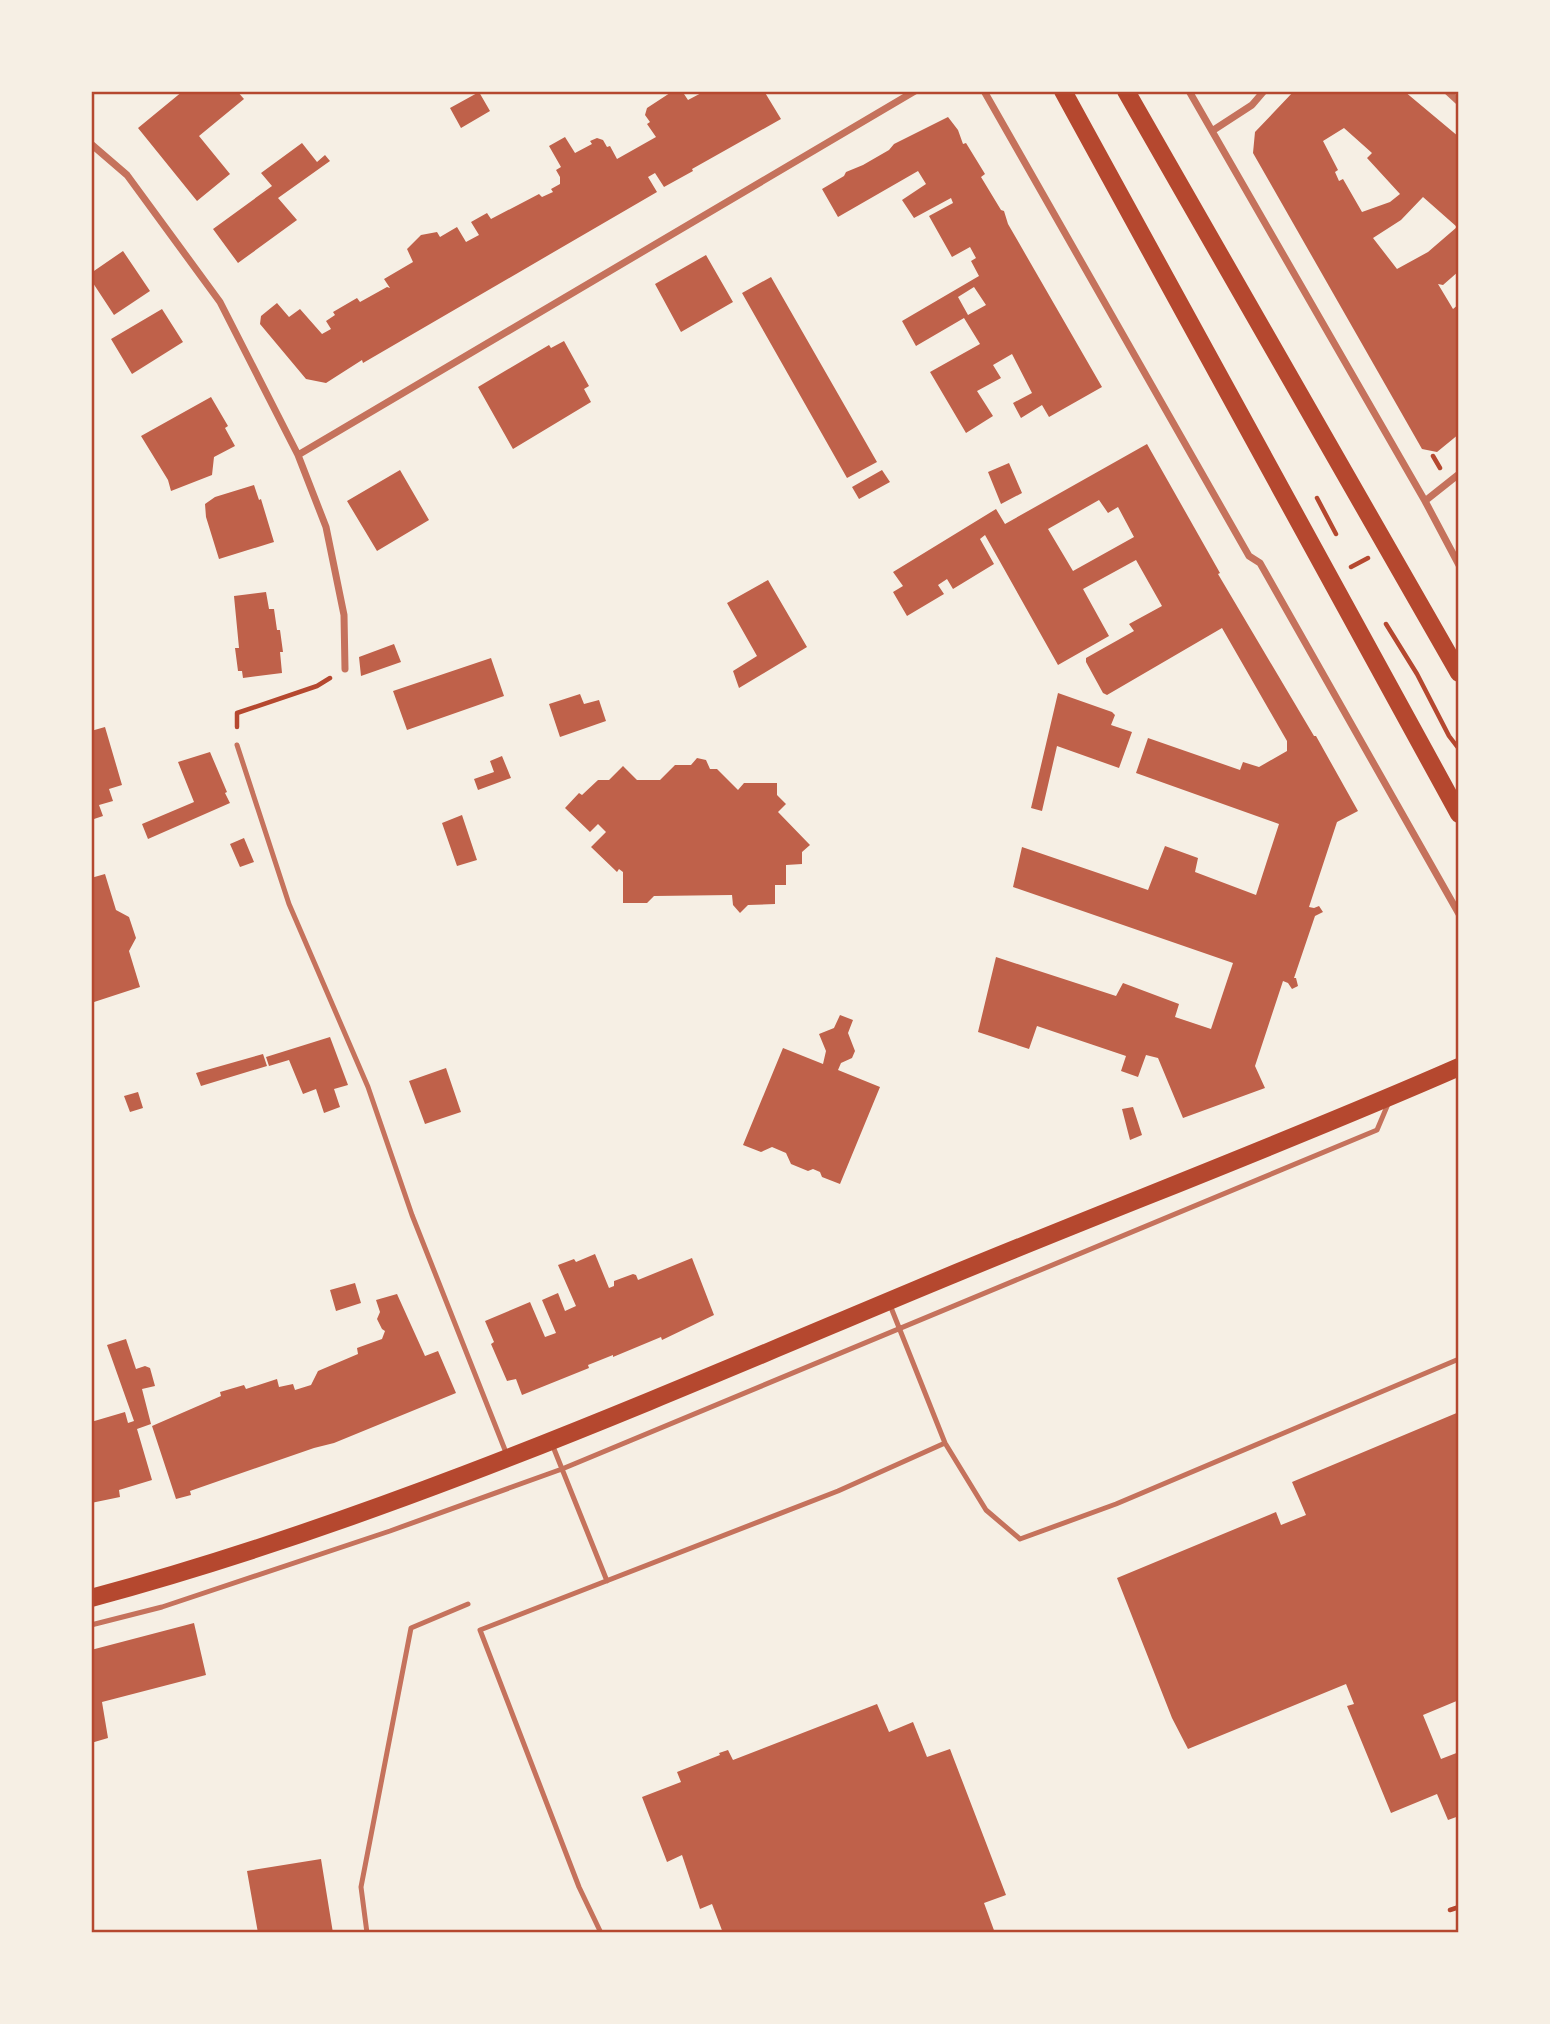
<svg xmlns="http://www.w3.org/2000/svg" width="1550" height="2024" font-family="Barlow,sans-serif">
<style>
.building{fill:#bf614a;fill-rule:evenodd}
.lines{fill:none;stroke-linecap:round;stroke-linejoin:round}
.path{stroke:#b5482f;stroke-width:4.5}
.service{stroke:#c5725c;stroke-width:5}
.minor{stroke:#c5725c;stroke-width:7}
.primary{stroke:#b5482f;stroke-width:18}
.neatline{fill:none;stroke:#b5482f;stroke-width:2.5}
</style>
<rect width="100%" height="100%" fill="#f6efe4"/>
<path class="building" d="M 183,91 L 237,91 L 244,99 L 199,136 L 230,174 L 197,201 L 138,128 Z
M 673,91 L 682,91 L 688,100 L 705,91 L 764,91 L 781,119 L 692,169 L 693,171 L 664,187 L 655,173 L 648,177 L 657,192 L 363,363 L 362,360 L 326,383 L 306,379 L 260,324 L 261,316 L 277,303 L 289,317 L 300,309 L 322,334 L 331,329 L 326,321 L 335,315 L 333,312 L 357,298 L 360,302 L 387,287 L 390,288 L 384,279 L 413,262 L 407,249 L 421,235 L 437,232 L 440,237 L 457,227 L 466,242 L 479,235 L 471,222 L 487,213 L 491,219 L 539,194 L 542,197 L 553,192 L 551,189 L 560,184 L 560,177 L 556,170 L 561,167 L 549,146 L 565,137 L 575,153 L 592,144 L 590,141 L 597,138 L 603,140 L 607,147 L 610,146 L 617,159 L 656,137 L 647,124 L 650,122 L 645,115 L 647,108 Z
M 1294,91 L 1404,91 L 1459,137 L 1459,271 L 1443,285 L 1438,284 L 1453,309 L 1459,304 L 1459,434 L 1437,452 L 1422,449 L 1253,153 L 1255,132 ZM 1344,128 L 1372,153 L 1367,158 L 1400,194 L 1390,202 L 1362,212 L 1343,179 L 1339,181 L 1335,172 L 1338,170 L 1323,141 ZM 1423,197 L 1457,227 L 1428,252 L 1397,269 L 1373,238 L 1401,220 Z
M 479,92 L 490,111 L 461,128 L 450,108 Z
M 948,117 L 958,130 L 963,144 L 966,143 L 985,174 L 981,177 L 1001,210 L 1004,211 L 1008,224 L 1102,387 L 1049,417 L 1042,405 L 1021,418 L 1013,403 L 1032,393 L 1012,354 L 993,365 L 1001,378 L 977,391 L 993,416 L 966,433 L 930,372 L 980,344 L 964,318 L 916,346 L 902,321 L 979,276 L 971,261 L 976,258 L 970,247 L 952,257 L 929,216 L 953,203 L 951,198 L 914,218 L 902,200 L 926,184 L 918,171 L 838,217 L 822,189 L 844,176 L 846,172 L 863,165 L 889,150 L 894,144 ZM 974,287 L 986,305 L 968,315 L 958,297 Z
M 302,143 L 317,162 L 325,155 L 330,161 L 278,198 L 297,220 L 238,263 L 213,229 L 272,186 L 261,173 Z
M 123,251 L 150,291 L 114,315 L 91,280 L 91,273 Z
M 706,255 L 733,302 L 681,332 L 655,284 Z
M 771,277 L 877,462 L 847,478 L 742,293 Z
M 162,309 L 183,342 L 132,374 L 111,339 Z
M 564,341 L 589,386 L 584,389 L 591,402 L 513,449 L 478,387 L 549,345 L 551,348 Z
M 211,397 L 228,426 L 225,428 L 235,446 L 214,457 L 212,475 L 171,491 L 168,480 L 141,436 Z
M 1147,444 L 1220,573 L 1218,574 L 1314,736 L 1316,736 L 1358,811 L 1337,822 L 1309,907 L 1314,908 L 1319,906 L 1323,912 L 1315,916 L 1294,978 L 1296,978 L 1298,986 L 1292,989 L 1288,983 L 1283,981 L 1255,1066 L 1265,1088 L 1183,1118 L 1158,1058 L 1146,1055 L 1138,1077 L 1121,1071 L 1126,1056 L 1037,1026 L 1029,1049 L 978,1032 L 996,957 L 1116,996 L 1123,983 L 1179,1004 L 1175,1017 L 1211,1029 L 1233,963 L 1013,887 L 1022,847 L 1148,890 L 1165,846 L 1198,858 L 1195,872 L 1256,895 L 1279,824 L 1136,773 L 1148,738 L 1240,770 L 1243,762 L 1259,767 L 1287,751 L 1287,741 L 1222,628 L 1107,695 L 1103,693 L 1086,662 L 1086,658 L 1134,631 L 1129,624 L 1162,606 L 1136,560 L 1083,589 L 1109,636 L 1058,665 L 985,535 L 980,539 L 994,564 L 953,589 L 947,579 L 938,585 L 944,594 L 907,616 L 893,592 L 903,586 L 893,572 L 996,509 L 1005,524 ZM 1099,500 L 1108,513 L 1118,507 L 1134,537 L 1073,571 L 1048,529 Z
M 1009,463 L 1022,493 L 1001,504 L 988,472 Z
M 400,470 L 429,520 L 377,551 L 347,501 Z
M 882,470 L 890,482 L 859,499 L 852,487 Z
M 254,485 L 259,500 L 261,499 L 274,542 L 219,559 L 206,517 L 205,504 L 215,497 Z
M 768,580 L 807,647 L 739,688 L 733,671 L 757,656 L 727,603 Z
M 266,592 L 269,609 L 274,609 L 277,630 L 280,630 L 283,652 L 280,652 L 282,673 L 243,678 L 242,671 L 238,671 L 235,648 L 239,648 L 234,596 Z
M 394,644 L 401,662 L 361,676 L 359,657 Z
M 491,658 L 504,696 L 407,730 L 393,691 Z
M 1058,693 L 1112,712 L 1115,715 L 1111,725 L 1132,732 L 1119,768 L 1057,746 L 1042,811 L 1031,808 Z
M 580,694 L 584,704 L 599,700 L 606,721 L 560,737 L 549,704 Z
M 105,727 L 122,785 L 109,789 L 113,801 L 99,805 L 103,816 L 91,820 L 91,731 Z
M 210,752 L 227,792 L 225,793 L 230,803 L 148,839 L 142,824 L 194,802 L 178,762 Z
M 502,756 L 511,778 L 478,790 L 474,779 L 494,772 L 490,761 Z
M 697,758 L 706,760 L 710,769 L 717,769 L 738,790 L 744,783 L 777,783 L 777,795 L 786,804 L 778,812 L 810,845 L 802,852 L 802,864 L 786,865 L 786,885 L 775,885 L 775,904 L 748,905 L 740,913 L 733,905 L 732,895 L 654,896 L 647,903 L 623,903 L 623,872 L 619,869 L 617,872 L 591,847 L 606,832 L 598,824 L 590,832 L 565,808 L 579,793 L 582,795 L 598,780 L 609,780 L 623,766 L 637,780 L 660,780 L 675,765 L 691,765 Z
M 462,815 L 477,860 L 457,866 L 442,823 Z
M 244,838 L 254,862 L 240,867 L 230,844 Z
M 105,874 L 116,910 L 129,917 L 136,938 L 129,951 L 140,987 L 91,1003 L 91,878 Z
M 840,1015 L 853,1020 L 848,1033 L 855,1051 L 852,1058 L 841,1063 L 838,1070 L 880,1087 L 840,1184 L 822,1177 L 820,1172 L 813,1169 L 808,1171 L 791,1164 L 786,1153 L 772,1147 L 761,1152 L 743,1145 L 783,1048 L 823,1064 L 826,1051 L 819,1034 L 834,1028 Z
M 330,1037 L 348,1085 L 334,1089 L 340,1107 L 324,1113 L 316,1089 L 303,1094 L 289,1060 L 269,1066 L 266,1057 Z
M 263,1054 L 267,1066 L 201,1086 L 196,1073 Z
M 446,1068 L 461,1112 L 425,1124 L 409,1081 Z
M 138,1092 L 143,1108 L 130,1112 L 124,1096 Z
M 1133,1107 L 1142,1135 L 1130,1140 L 1122,1109 Z
M 595,1254 L 609,1288 L 614,1286 L 614,1281 L 633,1274 L 636,1275 L 638,1280 L 692,1258 L 714,1315 L 662,1340 L 661,1337 L 613,1357 L 613,1355 L 588,1365 L 589,1368 L 522,1395 L 516,1379 L 507,1381 L 491,1344 L 494,1342 L 485,1321 L 530,1302 L 545,1337 L 556,1333 L 542,1300 L 558,1293 L 565,1311 L 576,1306 L 558,1265 L 574,1259 L 576,1262 Z
M 355,1283 L 361,1303 L 336,1311 L 330,1290 Z
M 397,1294 L 425,1356 L 438,1351 L 456,1393 L 334,1443 L 314,1448 L 190,1491 L 191,1495 L 176,1499 L 152,1426 L 221,1396 L 220,1392 L 244,1385 L 246,1389 L 277,1379 L 279,1387 L 293,1384 L 295,1390 L 311,1385 L 318,1371 L 358,1354 L 357,1348 L 382,1339 L 385,1331 L 382,1329 L 377,1319 L 380,1312 L 376,1300 Z
M 126,1339 L 136,1369 L 145,1366 L 150,1368 L 155,1386 L 142,1389 L 151,1424 L 137,1429 L 152,1480 L 119,1490 L 120,1497 L 91,1503 L 91,1422 L 125,1412 L 128,1423 L 134,1421 L 107,1345 Z
M 1459,1412 L 1459,1700 L 1423,1715 L 1441,1759 L 1459,1752 L 1459,1816 L 1448,1820 L 1437,1794 L 1391,1813 L 1347,1706 L 1354,1704 L 1346,1684 L 1188,1749 L 1172,1718 L 1117,1578 L 1276,1512 L 1281,1525 L 1306,1515 L 1292,1482 Z
M 194,1623 L 206,1675 L 102,1702 L 108,1738 L 91,1743 L 91,1650 Z
M 877,1704 L 889,1732 L 913,1722 L 927,1757 L 950,1749 L 1006,1895 L 984,1903 L 995,1933 L 723,1933 L 712,1904 L 700,1909 L 682,1855 L 667,1862 L 642,1797 L 681,1782 L 677,1772 L 720,1755 L 719,1753 L 728,1750 L 733,1760 Z
M 321,1859 L 333,1933 L 258,1933 L 247,1871 Z"/>
<g class="lines">
<path class="path" d="M 1433,456 L 1440,468
M 1317,498 L 1336,534
M 1351,567 L 1368,558
M 1386,624 L 1417,674 L 1449,736 L 1459,749
M 237,727 L 237,713 L 317,686 L 330,678
M 1450,1910 L 1459,1907"/>
<path class="service" d="M 237,745 L 289,904 L 368,1087 L 412,1215 L 507,1455
M 890,1305 L 945,1443 L 986,1510 L 1020,1539 L 1116,1504 L 1459,1359
M 552,1444 L 607,1581
M 91,1625 L 162,1607 L 390,1531 L 562,1469 L 1377,1130 L 1388,1104
M 367,1933 L 361,1887 L 411,1628 L 468,1604
M 601,1933 L 579,1887 L 480,1630 L 838,1491 L 945,1443"/>
<path class="minor" d="M 984,91 L 1249,556 L 1260,563 L 1459,914
M 1189,91 L 1425,501 L 1459,565
M 1447,91 L 1459,102
M 1212,131 L 1252,105 L 1264,91
M 91,144 L 127,175 L 220,302 L 298,455 L 326,527 L 344,615 L 345,669
M 298,455 L 915,91
M 1425,501 L 1459,474"/>
<path class="primary" d="M 1063,91 L 1459,814
M 1126,91 L 1459,673
M 91,1598 C 374,1522 643,1404 913,1291 C 1094,1215 1279,1146 1459,1067"/>
</g>
<rect width="1550" height="2024" fill="none" stroke="#f6efe4" stroke-width="186"/>
<rect x="93" y="93" width="1364" height="1838" class="neatline"/>
</svg>
